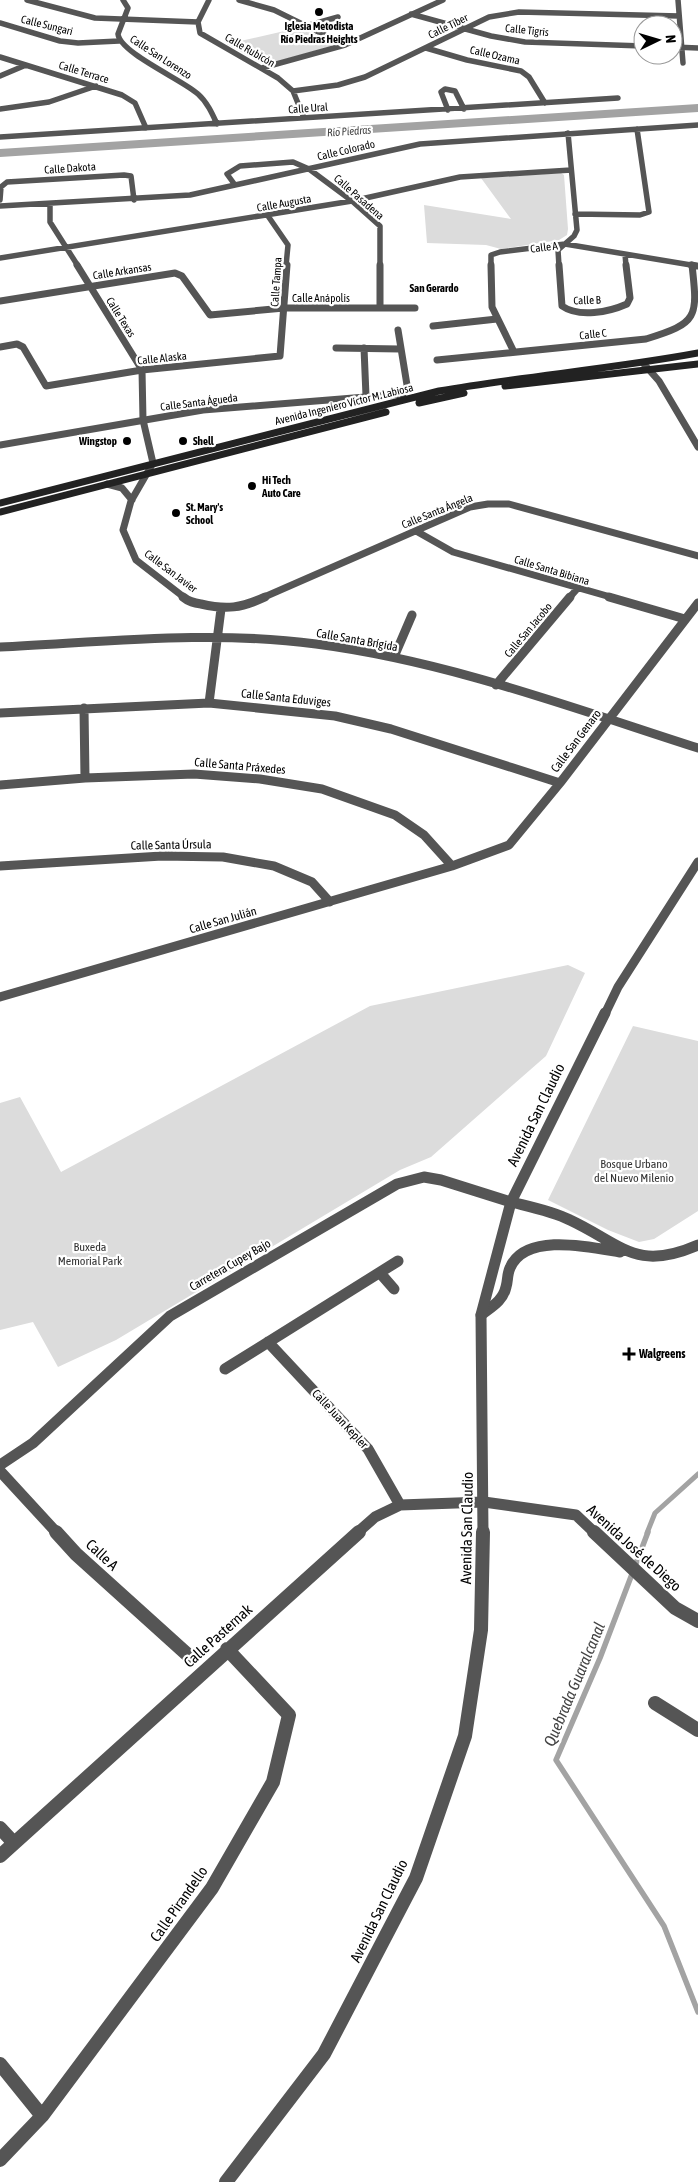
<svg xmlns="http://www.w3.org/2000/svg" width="698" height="2182" font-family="'Asap Condensed',sans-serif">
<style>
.green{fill:#dcdcdc}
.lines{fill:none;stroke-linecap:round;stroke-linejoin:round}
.stream-far1{stroke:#a3a3a3;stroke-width:5}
.stream{stroke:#a3a3a3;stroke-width:5.5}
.river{fill:#a3a3a3;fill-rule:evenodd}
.minor-far4{stroke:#555;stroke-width:5.5}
.minor-far3{stroke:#555;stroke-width:7}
.minor-far2{stroke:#555;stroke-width:9}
.minor-far1{stroke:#555;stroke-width:11}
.minor{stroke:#555;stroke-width:14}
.tertiary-far3{stroke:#555;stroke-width:7}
.tertiary-far2{stroke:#555;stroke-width:9}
.tertiary-far1{stroke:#555;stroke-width:11}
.tertiary{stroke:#555;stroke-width:14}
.secondary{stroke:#222;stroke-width:7}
.poi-dot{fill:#000;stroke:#fff;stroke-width:2}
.labels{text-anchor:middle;stroke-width:4.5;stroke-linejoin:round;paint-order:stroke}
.far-street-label{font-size:11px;fill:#000;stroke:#fff}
.far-poi-label{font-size:11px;font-weight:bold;fill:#000;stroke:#fff;text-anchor:start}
.far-water-label{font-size:11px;font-style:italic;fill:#444;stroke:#fff}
.far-neighbourhood-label{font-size:11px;font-weight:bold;fill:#000;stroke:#fff}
.street-label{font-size:12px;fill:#000;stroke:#fff}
.park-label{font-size:12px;fill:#333;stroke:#fff}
.poi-label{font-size:12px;font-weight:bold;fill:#000;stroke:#fff;text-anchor:start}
.near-street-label{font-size:15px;fill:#000;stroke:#fff}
.near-water-label{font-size:16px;font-style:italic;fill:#444;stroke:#fff}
</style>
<rect width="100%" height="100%" fill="#fff"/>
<path class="green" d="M 302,27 L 335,45 L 265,65 L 227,44 Z
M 561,173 L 564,175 L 568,229 L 567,235 L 559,240 L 501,249 L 486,245 L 427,243 L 424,205 L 511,219 L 481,178 Z
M 568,965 L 585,973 L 546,1056 L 431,1157 L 400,1170 L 116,1340 L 58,1367 L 33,1322 L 0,1330 L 0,1103 L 20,1097 L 61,1172 L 370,1006 Z
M 633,1026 L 698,1041 L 698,1211 L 654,1239 L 639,1242 L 608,1230 L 548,1200 Z"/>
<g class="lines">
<path class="stream-far1" d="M 647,1533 L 655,1513 L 698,1474"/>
<path class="stream" d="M 648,1532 L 600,1658 L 556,1760 L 664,1926 L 698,2012"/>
<path class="river" d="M 698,104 L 698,112 L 0,157 L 0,149 Z"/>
<path class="minor-far4" d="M 27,0 L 95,18 L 198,22
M 123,0 L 128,8 L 118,34 C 120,53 183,80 198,94 C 207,102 212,113 217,124
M 209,0 L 198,22 L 200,33 L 278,78 L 293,91 L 304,118
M 239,0 L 274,10 L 345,45
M 678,0 L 683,63
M 411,14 L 491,36 L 525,42 L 643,46
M 0,23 L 60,41 L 78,43 L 119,41
M 306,26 L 338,17
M 673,47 L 698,48
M 426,48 L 467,60 L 521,71 L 529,77 L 545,103
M 0,57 L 122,95 L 135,103 L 146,128
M 262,68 L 345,45 L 443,0
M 0,76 L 26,65
M 293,91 L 338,85 L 365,77 L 489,17 L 519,12 L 679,16
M 0,109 L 49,102 L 96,86
M 448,110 L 441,92 L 445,89 L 455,91 L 464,109
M 0,137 L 618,98
M 235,185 L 227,174 L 240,166 L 293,162 L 309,169 L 352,201 L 380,226 L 380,266
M 0,200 L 1,187 L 7,182 L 124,175 L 131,176 L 134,200
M 50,204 L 50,222 L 78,266
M 0,206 L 190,195 L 420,144 L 698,125
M 575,214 L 640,215 L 649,212 L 637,129
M 268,216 L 288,245 L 286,266
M 625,254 L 626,266
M 0,258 L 352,201 L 460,177 L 571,170
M 491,266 L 491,255 L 500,252 L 565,244 L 697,266
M 559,266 L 558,250 L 574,236 L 577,230 L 568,133"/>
<path class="minor-far3" d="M 77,265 L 142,370 L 143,420 L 153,463 L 131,501 L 123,530 L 136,560 L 185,598
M 380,265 L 380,308
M 491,265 L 492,307 L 514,352
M 559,265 L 562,306 C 579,318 609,312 627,304 L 630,298 L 626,265
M 691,265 L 697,266
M 0,301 L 175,273 L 182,276 L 210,315 L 284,308 L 415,308
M 433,326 L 497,319
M 398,330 L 407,385
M 0,347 L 17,344 L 23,347 L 46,386 L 142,370 L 280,356 L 287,265
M 336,348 L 400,349
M 364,348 L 366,396
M 437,360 L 646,339 C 698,323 698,318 692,265
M 643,363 L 659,381 L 698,447
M 107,484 L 122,488 L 132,500
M 416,531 L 453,552 L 614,598
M 262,598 L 470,507 L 488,504 L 509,504 L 698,556
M 569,598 L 577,589"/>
<path class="minor-far2" d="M 183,597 C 189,602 194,603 201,604 C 227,610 241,608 265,597
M 609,597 L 685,619
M 0,647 C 105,642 212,630 316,644 C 447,661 573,708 698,748
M 394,657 L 412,615
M 496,685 L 570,597
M 209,703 L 221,609
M 84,708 L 85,778
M 0,713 L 209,703 L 335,716 L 391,729 L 560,783
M 0,785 L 85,778 L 194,774 L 260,779 L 322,789 L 395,815 L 424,835 L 452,866
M 0,866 L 162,856 L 223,857 L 274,866 L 312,882 L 330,902
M 0,997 L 452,866 L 509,845 L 560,783 L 698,603"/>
<path class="minor-far1" d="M 511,1202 C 531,1207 552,1211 570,1220 C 623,1245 636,1272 698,1245
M 380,1273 L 394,1289
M 481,1315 C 491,1307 503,1301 506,1287 C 508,1281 507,1274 510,1268 C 525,1232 590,1247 620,1252
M 268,1342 L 368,1449 L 400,1505
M 225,1369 L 398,1261
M 0,1471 L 57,1533
M 357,1533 L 375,1517 L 400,1505 L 484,1502"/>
<path class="minor" d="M 56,1532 L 76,1554 L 189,1656
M 655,1703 L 698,1730
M 0,1828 L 13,1842
M 0,1856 L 359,1532
M 0,2064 L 42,2116
M 0,2160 L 42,2116 L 212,1888 L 273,1782 L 289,1715 L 227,1649"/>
<path class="tertiary-far3" d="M 0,445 L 203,410 L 403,394"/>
<path class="tertiary-far2" d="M 605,1014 L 618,987 L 698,862"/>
<path class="tertiary-far1" d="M 0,1465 L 33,1443 L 170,1316 L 397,1184 L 424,1177 L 441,1180 L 511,1202
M 484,1502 L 576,1515 L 595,1533
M 483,1533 L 481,1315 L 511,1202 L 605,1013"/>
<path class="tertiary" d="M 594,1532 L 675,1608 L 698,1621
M 226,2182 L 324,2054 L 416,1878 L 465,1736 L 481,1630 L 483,1532"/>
<path class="secondary" d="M 505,386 L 698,364
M 419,403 L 464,393
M 0,503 L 439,391 C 525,376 612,369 698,353
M 0,512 L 386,412"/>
</g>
<g class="poi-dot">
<circle cx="319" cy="12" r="5"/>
<circle cx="127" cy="441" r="5"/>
<circle cx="183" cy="441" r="5"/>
<circle cx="252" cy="486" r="5"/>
<circle cx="176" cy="513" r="5"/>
<path d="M626.5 1346.5h5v5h5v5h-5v5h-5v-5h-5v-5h5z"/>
</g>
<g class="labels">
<g class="far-street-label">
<text transform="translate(47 25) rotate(14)" y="4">Calle Sungari</text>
<text transform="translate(448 26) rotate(-26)" y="4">Calle Tíber</text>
<text transform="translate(527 30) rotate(6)" y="4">Calle Tigris</text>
<text transform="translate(250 50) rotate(30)" y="4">Calle Rubicón</text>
<text transform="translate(495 55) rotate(13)" y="4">Calle Ozama</text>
<text transform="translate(161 57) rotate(33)" y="4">Calle San Lorenzo</text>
<text transform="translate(84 72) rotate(17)" y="4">Calle Terrace</text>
<text transform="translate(308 108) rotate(-4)" y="4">Calle Ural</text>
<text transform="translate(346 150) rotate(-13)" y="4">Calle Colorado</text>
<text transform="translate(70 168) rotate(-4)" y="4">Calle Dakota</text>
<text transform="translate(359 197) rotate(41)" y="4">Calle Pasadena</text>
<text transform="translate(284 203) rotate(-10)" y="4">Calle Augusta</text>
<text transform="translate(544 247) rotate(-7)" y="4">Calle A</text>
<text transform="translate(122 271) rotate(-9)" y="4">Calle Arkansas</text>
<text transform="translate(276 282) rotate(-86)" y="4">Calle Tampa</text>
<text x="321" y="302">Calle Anápolis</text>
<text transform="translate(587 300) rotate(-2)" y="4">Calle B</text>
<text transform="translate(121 317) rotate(58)" y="4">Calle Texas</text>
<text transform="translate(593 334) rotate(-6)" y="4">Calle C</text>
<text transform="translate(162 358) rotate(-6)" y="4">Calle Alaska</text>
<text transform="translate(199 402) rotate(-7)" y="4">Calle Santa Águeda</text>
<text transform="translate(344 404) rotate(-14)" y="4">Avenida Ingeniero Víctor M. Labiosa</text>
<text transform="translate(437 511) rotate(-22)" y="4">Calle Santa Ángela</text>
<text transform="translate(552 570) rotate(17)" y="4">Calle Santa Bibiana</text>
<text transform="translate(171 571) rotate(37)" y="4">Calle San Javier</text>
<text transform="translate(528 630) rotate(-50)" y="4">Calle San Jacobo</text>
</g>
<g class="far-poi-label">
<text x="319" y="30" text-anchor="middle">Iglesia Metodista<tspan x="319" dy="13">Río Piedras Heights</tspan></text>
<text x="117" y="445" text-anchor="end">Wingstop</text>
<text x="193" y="445">Shell</text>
<text x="262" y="484">Hi Tech<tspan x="262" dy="13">Auto Care</tspan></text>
<text x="186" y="511">St. Mary's<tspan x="186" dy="13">School</tspan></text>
</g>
<g class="far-water-label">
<text transform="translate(349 131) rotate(-4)" y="4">Río Piedras</text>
</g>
<g class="far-neighbourhood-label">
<text x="434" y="292">San Gerardo</text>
</g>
<g class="street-label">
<text transform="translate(357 640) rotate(10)" y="4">Calle Santa Brígida</text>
<text transform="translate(286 698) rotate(6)" y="4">Calle Santa Eduviges</text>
<text transform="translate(576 741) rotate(-53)" y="4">Calle San Genaro</text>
<text transform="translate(240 766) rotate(5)" y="4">Calle Santa Práxedes</text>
<text transform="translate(171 845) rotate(-1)" y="4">Calle Santa Úrsula</text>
<text transform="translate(223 920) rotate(-16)" y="4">Calle San Julián</text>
<text transform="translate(230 1265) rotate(-30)" y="4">Carretera Cupey Bajo</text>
<text transform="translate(340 1419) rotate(47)" y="4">Calle Juan Kepler</text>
</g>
<g class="park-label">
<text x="634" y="1168">Bosque Urbano<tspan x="634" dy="14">del Nuevo Milenio</tspan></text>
<text x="90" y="1251">Buxeda<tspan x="90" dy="14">Memorial Park</tspan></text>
</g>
<g class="poi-label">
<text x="639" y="1358">Walgreens</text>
</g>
<g class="near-street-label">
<text transform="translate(536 1115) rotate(-64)" y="5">Avenida San Claudio</text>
<text transform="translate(467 1528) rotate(-89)" y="5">Avenida San Claudio</text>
<text transform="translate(634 1548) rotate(42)" y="5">Avenida José de Diego</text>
<text transform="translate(102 1555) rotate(43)" y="5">Calle A</text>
<text transform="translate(218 1636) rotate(-42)" y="5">Calle Pasternak</text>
<text transform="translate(179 1904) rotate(-55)" y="5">Calle Pirandello</text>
<text transform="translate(379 1911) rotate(-64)" y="5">Avenida San Claudio</text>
</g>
<g class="near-water-label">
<text transform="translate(574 1684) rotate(-67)" y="6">Quebrada Guaralcanal</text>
</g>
</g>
<g transform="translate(658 40) rotate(85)"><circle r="24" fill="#ffffff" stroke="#999999"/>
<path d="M0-4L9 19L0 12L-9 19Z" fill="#000000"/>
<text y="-8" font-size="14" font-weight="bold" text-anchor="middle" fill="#000000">N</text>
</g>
</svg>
